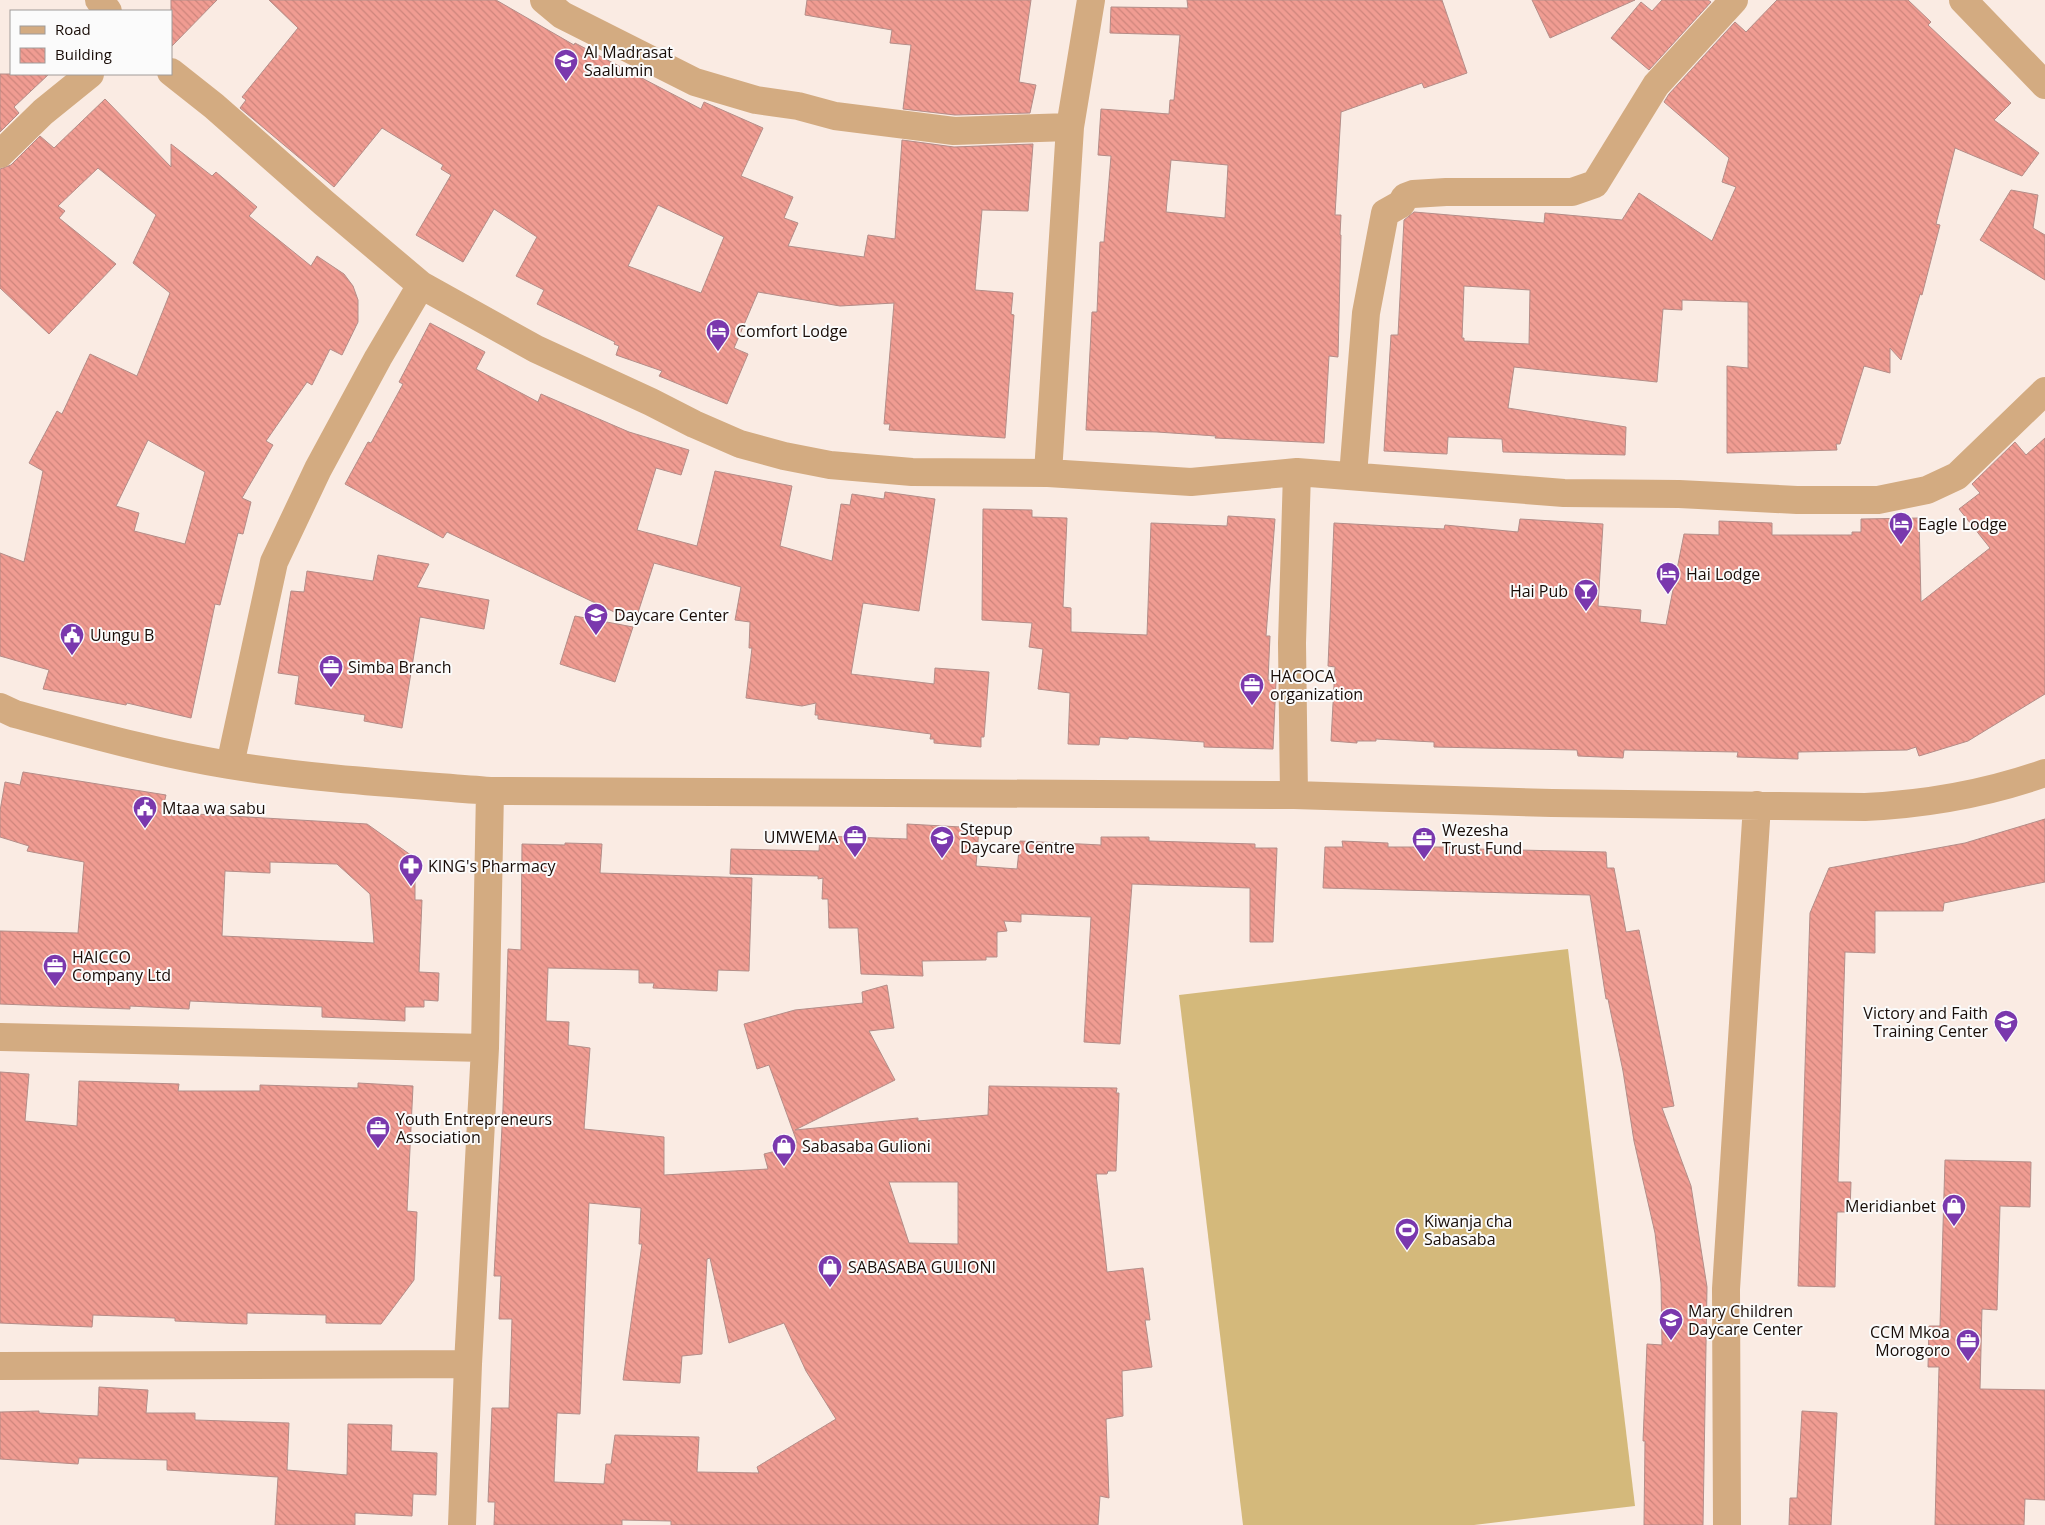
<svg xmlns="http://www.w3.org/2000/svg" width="2045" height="1525" font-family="'Open Sans',sans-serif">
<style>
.pitch{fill:#d4b97b}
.building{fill:url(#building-back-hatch);stroke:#b48d88;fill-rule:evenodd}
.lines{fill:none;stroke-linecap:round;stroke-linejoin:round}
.minor{stroke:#d3ab81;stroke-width:28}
.labels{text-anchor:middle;stroke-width:4;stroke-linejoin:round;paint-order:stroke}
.poi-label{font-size:16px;fill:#180c07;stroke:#fbfbfb;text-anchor:start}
</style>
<defs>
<pattern id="building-back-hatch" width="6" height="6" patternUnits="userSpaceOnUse" patternTransform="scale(1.25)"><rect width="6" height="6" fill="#f09c92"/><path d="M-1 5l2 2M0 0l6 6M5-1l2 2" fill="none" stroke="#cd857c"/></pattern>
</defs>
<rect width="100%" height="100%" fill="#faebe3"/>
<path class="pitch" d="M 1568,949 L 1635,1506 L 1474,1525 L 1243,1525 L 1179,995 Z"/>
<path class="building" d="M 171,0 L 217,0 L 171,47 Z
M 269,0 L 496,0 L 574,45 L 575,43 L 701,109 L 704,102 L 763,128 L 741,176 L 793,197 L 784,218 L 798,223 L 788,246 L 864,257 L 868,235 L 895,239 L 902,140 L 954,147 L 1033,144 L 1028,211 L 982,210 L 975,290 L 1013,293 L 1011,314 L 1014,315 L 1005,438 L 889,430 L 890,424 L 884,424 L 894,303 L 840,306 L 758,292 L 734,348 L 748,354 L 727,404 L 659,376 L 662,371 L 616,355 L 619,346 L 614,344 L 615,342 L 537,304 L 544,290 L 516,276 L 537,237 L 494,209 L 463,262 L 416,235 L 451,175 L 441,169 L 443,165 L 382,128 L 334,187 L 240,108 L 246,100 L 242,97 L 298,28 ZM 658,205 L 724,237 L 701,293 L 628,266 Z
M 807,0 L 1031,0 L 1019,82 L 1036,85 L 1030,113 L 955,115 L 903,109 L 911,45 L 890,43 L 892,30 L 805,15 Z
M 1187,0 L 1442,0 L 1467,73 L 1424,88 L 1422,83 L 1341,112 L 1335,215 L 1341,215 L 1340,235 L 1341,235 L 1338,357 L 1329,356 L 1324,443 L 1215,438 L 1216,436 L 1157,432 L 1086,430 L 1092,312 L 1097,312 L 1100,242 L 1104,242 L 1111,156 L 1098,155 L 1101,109 L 1169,114 L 1170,100 L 1174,100 L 1180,35 L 1110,33 L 1111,7 L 1188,8 ZM 1171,160 L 1228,165 L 1225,218 L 1166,212 Z
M 1532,0 L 1635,0 L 1550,38 Z
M 1662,0 L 1708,0 L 1711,2 L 1649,70 L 1611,38 L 1641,2 L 1652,11 Z
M 1777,0 L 1908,0 L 1931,22 L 1928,25 L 2011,103 L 1994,120 L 2039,153 L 2022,176 L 1955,148 L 1936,224 L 1940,225 L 1922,295 L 1920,294 L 1901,360 L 1890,348 L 1890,373 L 1864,366 L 1840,444 L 1836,444 L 1837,450 L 1727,453 L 1727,366 L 1748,368 L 1748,302 L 1682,300 L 1682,310 L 1663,309 L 1657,382 L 1514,367 L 1508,408 L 1626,427 L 1625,455 L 1503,452 L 1502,439 L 1448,437 L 1447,454 L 1384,451 L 1391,335 L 1398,335 L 1404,220 L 1414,212 L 1544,223 L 1545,213 L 1622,220 L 1639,193 L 1712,241 L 1736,187 L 1722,182 L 1729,158 L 1664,102 L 1669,94 L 1735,22 L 1746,32 ZM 1464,286 L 1530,290 L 1529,344 L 1464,341 L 1464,338 L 1462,338 Z
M 0,74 L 49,74 L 14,107 L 19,113 L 0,132 Z
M 105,99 L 171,167 L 171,144 L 212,176 L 216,172 L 257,207 L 249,216 L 311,266 L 317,256 L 344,274 L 353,286 L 358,300 L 358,322 L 342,355 L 330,349 L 312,385 L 307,382 L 266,441 L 273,445 L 242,498 L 251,502 L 243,534 L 238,533 L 220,605 L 215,604 L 191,718 L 127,703 L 126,705 L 43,689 L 49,670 L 0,656 L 0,553 L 24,562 L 43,471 L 29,463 L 57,411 L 62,414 L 90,354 L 137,376 L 170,293 L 133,263 L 156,215 L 98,168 L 58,206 L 65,211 L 59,218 L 116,264 L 49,334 L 0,288 L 0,169 L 11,165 L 40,136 L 54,148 ZM 148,440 L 205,472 L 185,544 L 134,531 L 139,513 L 116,506 Z
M 2011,190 L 2038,195 L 2033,228 L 2045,235 L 2045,280 L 1980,240 Z
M 430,323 L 485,352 L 476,369 L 538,402 L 541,394 L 629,432 L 689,450 L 681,475 L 656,468 L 637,530 L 697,546 L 715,471 L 792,486 L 780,546 L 832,561 L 841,504 L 850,505 L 852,494 L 884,499 L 885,492 L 935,499 L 919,611 L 863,603 L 851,674 L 934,684 L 935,668 L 989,672 L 984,737 L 981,737 L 981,747 L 934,743 L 934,739 L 930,739 L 931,734 L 818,719 L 818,715 L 815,715 L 816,703 L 802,706 L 746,698 L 752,648 L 749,648 L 750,622 L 735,620 L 741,587 L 654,563 L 635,622 L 447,532 L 443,538 L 345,484 L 368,442 L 371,443 L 403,384 L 399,382 Z
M 2045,438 L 2045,694 L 1968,741 L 1919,756 L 1916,747 L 1907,750 L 1798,752 L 1798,759 L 1737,757 L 1738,752 L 1624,750 L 1623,758 L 1578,756 L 1577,750 L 1434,747 L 1434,742 L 1376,739 L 1376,741 L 1357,741 L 1357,743 L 1331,741 L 1335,667 L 1328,666 L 1334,523 L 1444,529 L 1445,525 L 1518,532 L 1520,519 L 1603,524 L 1598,606 L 1641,610 L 1640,622 L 1666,625 L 1684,534 L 1719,535 L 1719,521 L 1772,523 L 1772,535 L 1852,535 L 1852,532 L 1861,532 L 1861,519 L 1919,518 L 1921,602 L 1990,548 L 1959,509 L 1980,493 L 1972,484 L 2015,442 L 2026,455 Z
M 983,509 L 1032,510 L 1032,517 L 1067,518 L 1063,607 L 1071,608 L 1071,632 L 1147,635 L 1151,523 L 1227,526 L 1228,516 L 1275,519 L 1266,636 L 1270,636 L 1268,680 L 1276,681 L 1273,749 L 1204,747 L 1204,742 L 1129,737 L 1128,739 L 1100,737 L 1099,745 L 1068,744 L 1070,693 L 1038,689 L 1043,649 L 1029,647 L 1032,623 L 982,620 Z
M 378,555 L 429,564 L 417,587 L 489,600 L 484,629 L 420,617 L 402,728 L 364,721 L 365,715 L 295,704 L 299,676 L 278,673 L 291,591 L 304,592 L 307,571 L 373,581 Z
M 575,616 L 633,627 L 615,682 L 560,664 Z
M 23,772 L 166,795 L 162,812 L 367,824 L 415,858 L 415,900 L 422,900 L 419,972 L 439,973 L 438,1001 L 424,1000 L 424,1007 L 405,1007 L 405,1021 L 322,1017 L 322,1007 L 190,1001 L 189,1009 L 130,1006 L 130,1009 L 0,1004 L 0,931 L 78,933 L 84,862 L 27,851 L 29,846 L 0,837 L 0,811 L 5,782 L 20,785 ZM 270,862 L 337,864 L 370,894 L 374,943 L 222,936 L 225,871 L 270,873 Z
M 2045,819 L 2045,882 L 1944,903 L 1943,911 L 1875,911 L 1875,953 L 1845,952 L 1838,1182 L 1851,1182 L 1850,1212 L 1837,1212 L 1835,1287 L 1798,1286 L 1810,913 L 1829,868 L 1965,843 Z
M 907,824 L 979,828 L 976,866 L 1017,869 L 1020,841 L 1101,845 L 1101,837 L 1149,837 L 1149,841 L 1255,844 L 1255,848 L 1277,848 L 1273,942 L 1250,942 L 1250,888 L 1132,884 L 1120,1044 L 1084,1042 L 1091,917 L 1021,914 L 1021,922 L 1004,921 L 1007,931 L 997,932 L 997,957 L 986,957 L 986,960 L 922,961 L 923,976 L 861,974 L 858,928 L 829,928 L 828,899 L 822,899 L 823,878 L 818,879 L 818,876 L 730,874 L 731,849 L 819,851 L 820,836 L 907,839 Z
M 1342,841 L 1388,843 L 1388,847 L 1474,847 L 1474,849 L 1606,852 L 1607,868 L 1614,868 L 1626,932 L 1639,930 L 1674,1106 L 1662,1108 L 1691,1186 L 1707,1287 L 1703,1525 L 1644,1525 L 1645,1441 L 1643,1441 L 1647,1344 L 1662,1345 L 1661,1283 L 1655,1233 L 1634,1141 L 1623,1071 L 1608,999 L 1606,999 L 1590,895 L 1323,888 L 1325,847 L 1343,847 Z
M 565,843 L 602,844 L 600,873 L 752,878 L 749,971 L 718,970 L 717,991 L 653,988 L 654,983 L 639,983 L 639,970 L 548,968 L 546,1021 L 569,1022 L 568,1045 L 590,1048 L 584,1129 L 664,1137 L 664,1175 L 768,1169 L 764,1154 L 780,1150 L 779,1147 L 797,1142 L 769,1065 L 757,1069 L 744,1024 L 795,1010 L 863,1003 L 862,992 L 887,985 L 894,1028 L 869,1031 L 895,1080 L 795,1130 L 918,1118 L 918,1121 L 988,1115 L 989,1086 L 1117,1088 L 1116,1093 L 1119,1093 L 1116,1171 L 1108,1171 L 1107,1174 L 1096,1174 L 1107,1272 L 1143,1268 L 1150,1320 L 1145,1320 L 1152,1367 L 1122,1371 L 1123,1416 L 1106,1419 L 1109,1498 L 1100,1496 L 1098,1525 L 671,1525 L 671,1521 L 622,1520 L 622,1525 L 494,1525 L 495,1502 L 488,1502 L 492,1408 L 509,1408 L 512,1319 L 499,1319 L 501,1276 L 494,1276 L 503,1108 L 508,949 L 521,950 L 522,844 L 565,845 ZM 889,1182 L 958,1182 L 958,1244 L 909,1243 ZM 589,1203 L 641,1208 L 639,1244 L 642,1244 L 623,1380 L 680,1383 L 682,1356 L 702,1354 L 707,1259 L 710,1258 L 729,1343 L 784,1323 L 806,1371 L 836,1419 L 757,1467 L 759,1473 L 697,1472 L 699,1437 L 615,1435 L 611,1464 L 606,1464 L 604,1484 L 554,1482 L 557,1413 L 580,1414 Z
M 0,1072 L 29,1074 L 25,1121 L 77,1126 L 79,1081 L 179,1084 L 178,1091 L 260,1091 L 260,1085 L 358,1088 L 358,1083 L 413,1086 L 407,1211 L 417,1212 L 414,1280 L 381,1324 L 326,1323 L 326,1315 L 247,1313 L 247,1324 L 175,1321 L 175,1318 L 93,1315 L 92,1327 L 0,1323 Z
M 1945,1160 L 2031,1162 L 2030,1207 L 2000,1206 L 1997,1310 L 1982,1309 L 1980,1389 L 2045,1390 L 2045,1500 L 2025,1499 L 2024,1525 L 1935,1525 L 1939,1367 L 1928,1367 L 1929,1326 L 1940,1326 Z
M 99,1387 L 148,1390 L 146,1413 L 195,1413 L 195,1420 L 289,1423 L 287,1470 L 347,1475 L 348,1424 L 392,1425 L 391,1451 L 437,1453 L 436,1495 L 413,1494 L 412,1516 L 355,1513 L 355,1525 L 275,1525 L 278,1477 L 167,1470 L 167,1460 L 79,1458 L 78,1464 L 0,1459 L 0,1412 L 39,1411 L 39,1413 L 98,1416 Z
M 1802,1411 L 1837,1413 L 1831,1525 L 1789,1525 L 1790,1498 L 1797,1498 Z"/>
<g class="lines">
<path class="minor" d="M 99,0 L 108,11
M 544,0 L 562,15 L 695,82 L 756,100 L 798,106 L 835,116 L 954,131 L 1070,127
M 1963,0 L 2045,85
M 171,72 L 214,106 L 324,203 L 421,285 L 536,349 L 651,402 L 694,424 L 740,444 L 784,456 L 830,465 L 912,472 L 1048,473 L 1191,482 L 1297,472 L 1564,493 L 1679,494 L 1797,500 L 1878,500 L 1927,490 L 1957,476 L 2045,391
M 0,154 L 43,112 L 90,74
M 1048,473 L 1070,127 L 1091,0
M 1353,475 L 1366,313 L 1385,213 L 1401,204 L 1405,197 L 1413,194 L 1446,192 L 1572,192 L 1595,184 L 1656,85 L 1734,0
M 0,707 L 15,714 C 86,733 156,753 229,765 C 315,779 403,784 490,791 L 1294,795 L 1552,803 L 1865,807 C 1929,804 1985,794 2045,773
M 230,765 L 274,562 L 318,469 L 378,358 L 421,285
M 1294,795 L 1292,643 L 1297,472
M 0,1037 L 485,1048
M 0,1366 L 468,1364
M 462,1525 L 468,1364 L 485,1048 L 490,791
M 1727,1525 L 1726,1289 L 1757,805"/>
</g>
<defs>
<symbol id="school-pin" viewBox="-11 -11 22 30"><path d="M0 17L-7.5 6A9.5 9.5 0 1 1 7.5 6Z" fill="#7a38ad" stroke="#fbfbfb"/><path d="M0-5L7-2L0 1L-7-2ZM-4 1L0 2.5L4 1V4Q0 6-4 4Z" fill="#fff"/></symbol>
<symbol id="hotel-pin" viewBox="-11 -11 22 30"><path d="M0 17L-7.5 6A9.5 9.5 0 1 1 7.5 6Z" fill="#7a38ad" stroke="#fbfbfb"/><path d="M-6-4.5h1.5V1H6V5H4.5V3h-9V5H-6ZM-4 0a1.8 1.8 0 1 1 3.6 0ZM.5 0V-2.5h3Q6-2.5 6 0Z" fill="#fff"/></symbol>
<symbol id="bar-pin" viewBox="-11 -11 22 30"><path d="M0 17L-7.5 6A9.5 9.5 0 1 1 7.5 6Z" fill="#7a38ad" stroke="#fbfbfb"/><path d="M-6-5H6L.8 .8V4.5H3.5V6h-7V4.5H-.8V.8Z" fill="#fff"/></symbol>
<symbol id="civic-pin" viewBox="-11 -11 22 30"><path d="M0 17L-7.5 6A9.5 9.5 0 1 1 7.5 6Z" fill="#7a38ad" stroke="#fbfbfb"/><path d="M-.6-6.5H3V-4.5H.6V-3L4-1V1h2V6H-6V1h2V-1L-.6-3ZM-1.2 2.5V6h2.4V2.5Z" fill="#fff"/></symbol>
<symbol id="office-pin" viewBox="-11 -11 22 30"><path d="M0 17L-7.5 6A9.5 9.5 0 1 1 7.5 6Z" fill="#7a38ad" stroke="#fbfbfb"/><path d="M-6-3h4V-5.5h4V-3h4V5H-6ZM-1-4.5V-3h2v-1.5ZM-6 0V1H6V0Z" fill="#fff"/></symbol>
<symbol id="pharmacy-pin" viewBox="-11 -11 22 30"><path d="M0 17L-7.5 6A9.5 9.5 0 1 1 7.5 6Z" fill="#7a38ad" stroke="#fbfbfb"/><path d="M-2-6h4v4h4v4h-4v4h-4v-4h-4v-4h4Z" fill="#fff"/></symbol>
<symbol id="shop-pin" viewBox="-11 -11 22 30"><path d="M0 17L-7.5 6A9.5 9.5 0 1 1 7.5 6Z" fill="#7a38ad" stroke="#fbfbfb"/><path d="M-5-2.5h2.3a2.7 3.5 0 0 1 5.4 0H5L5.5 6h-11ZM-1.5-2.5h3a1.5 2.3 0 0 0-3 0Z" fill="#fff"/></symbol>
<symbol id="stadium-pin" viewBox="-11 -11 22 30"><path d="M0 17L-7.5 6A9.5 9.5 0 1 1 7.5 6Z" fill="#7a38ad" stroke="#fbfbfb"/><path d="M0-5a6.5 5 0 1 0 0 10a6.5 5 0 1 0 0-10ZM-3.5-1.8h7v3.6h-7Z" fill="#fff"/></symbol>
</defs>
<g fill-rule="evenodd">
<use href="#school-pin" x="552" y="47" width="28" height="38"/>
<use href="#hotel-pin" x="704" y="317" width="28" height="38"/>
<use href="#hotel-pin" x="1887" y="510" width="28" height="38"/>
<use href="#hotel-pin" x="1654" y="560" width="28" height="38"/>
<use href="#bar-pin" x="1572" y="577" width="28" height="38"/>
<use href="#school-pin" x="582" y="601" width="28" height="38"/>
<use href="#civic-pin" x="58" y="621" width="28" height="38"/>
<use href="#office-pin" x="317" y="653" width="28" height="38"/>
<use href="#office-pin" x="1238" y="671" width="28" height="38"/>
<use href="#civic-pin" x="131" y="794" width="28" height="38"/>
<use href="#office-pin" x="841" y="823" width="28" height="38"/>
<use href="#school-pin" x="928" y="824" width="28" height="38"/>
<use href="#office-pin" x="1410" y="825" width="28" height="38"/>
<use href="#pharmacy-pin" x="397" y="852" width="28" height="38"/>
<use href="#office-pin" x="41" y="952" width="28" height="38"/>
<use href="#school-pin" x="1992" y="1008" width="28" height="38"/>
<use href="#office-pin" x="364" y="1114" width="28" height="38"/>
<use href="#shop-pin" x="770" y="1132" width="28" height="38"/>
<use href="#shop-pin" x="1940" y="1192" width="28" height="38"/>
<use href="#stadium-pin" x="1393" y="1216" width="28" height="38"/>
<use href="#shop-pin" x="816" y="1253" width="28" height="38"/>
<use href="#school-pin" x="1657" y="1306" width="28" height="38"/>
<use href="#office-pin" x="1954" y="1327" width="28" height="38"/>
</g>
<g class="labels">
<g class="poi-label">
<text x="584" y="58">Al Madrasat<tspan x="584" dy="18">Saalumin</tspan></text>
<text x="736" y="337">Comfort Lodge</text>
<text x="1918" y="530">Eagle Lodge</text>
<text x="1686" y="580">Hai Lodge</text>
<text x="1568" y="597" text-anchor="end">Hai Pub</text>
<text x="614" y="621">Daycare Center</text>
<text x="90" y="641">Uungu B</text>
<text x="348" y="673">Simba Branch</text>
<text x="1270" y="682">HACOCA<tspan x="1270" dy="18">organization</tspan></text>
<text x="162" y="814">Mtaa wa sabu</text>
<text x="960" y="835">Stepup<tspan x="960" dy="18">Daycare Centre</tspan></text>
<text x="1442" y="836">Wezesha<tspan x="1442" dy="18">Trust Fund</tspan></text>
<text x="838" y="843" text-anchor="end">UMWEMA</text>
<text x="428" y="872">KING's Pharmacy</text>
<text x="72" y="963">HAICCO<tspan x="72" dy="18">Company Ltd</tspan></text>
<text x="1988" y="1019" text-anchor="end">Victory and Faith<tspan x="1988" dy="18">Training Center</tspan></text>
<text x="396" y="1125">Youth Entrepreneurs<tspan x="396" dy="18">Association</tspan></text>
<text x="802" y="1152">Sabasaba Gulioni</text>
<text x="1936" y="1212" text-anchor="end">Meridianbet</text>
<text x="1424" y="1227">Kiwanja cha<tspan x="1424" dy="18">Sabasaba</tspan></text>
<text x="848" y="1273">SABASABA GULIONI</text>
<text x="1688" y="1317">Mary Children<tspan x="1688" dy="18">Daycare Center</tspan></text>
<text x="1950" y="1338" text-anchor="end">CCM Mkoa<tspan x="1950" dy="18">Morogoro</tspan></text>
</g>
</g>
<rect x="10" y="10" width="162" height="65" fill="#fbfbfb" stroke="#a09b99"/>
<rect x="20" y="26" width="25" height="8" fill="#d3ab81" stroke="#a09b99"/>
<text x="55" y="35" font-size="15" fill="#180c07">Road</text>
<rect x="20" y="48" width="25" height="15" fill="url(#building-back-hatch)" stroke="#a09b99"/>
<text x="55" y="60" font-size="15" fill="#180c07">Building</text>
</svg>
